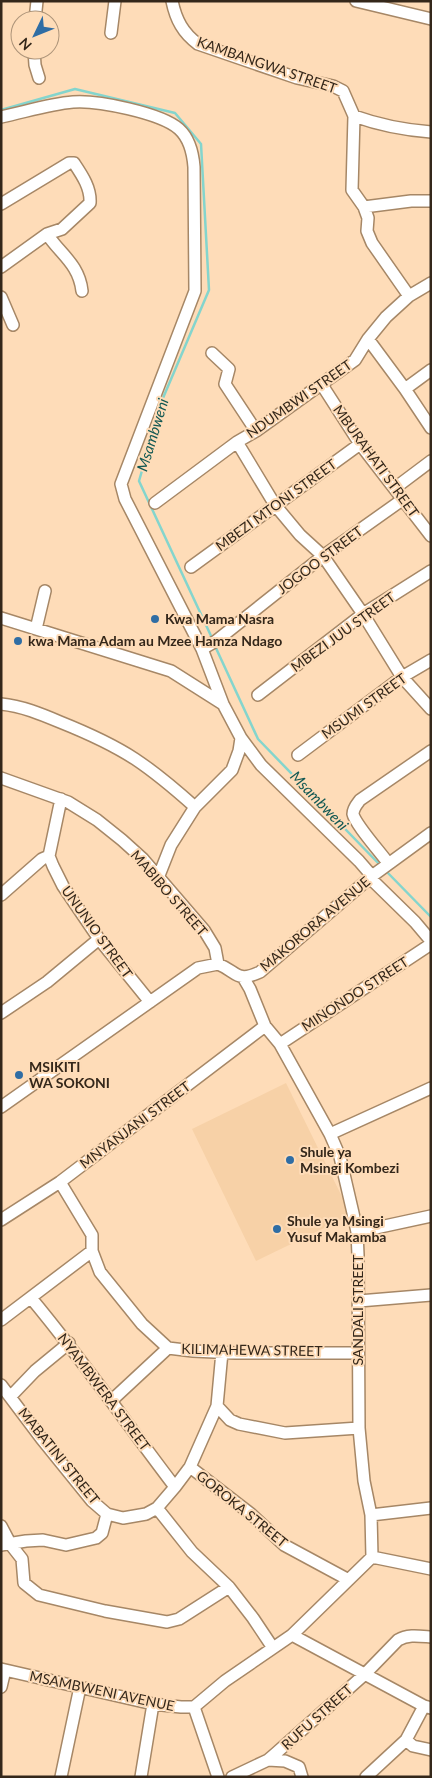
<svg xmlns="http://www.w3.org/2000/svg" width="432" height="1778" font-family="Lato,sans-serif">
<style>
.built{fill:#f7d1a7}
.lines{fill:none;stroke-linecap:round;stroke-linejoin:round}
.stream{stroke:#84d5cd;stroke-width:2.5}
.minor-casing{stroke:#a68766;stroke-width:14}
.minor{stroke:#fff;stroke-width:11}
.poi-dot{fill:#2f6da4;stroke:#fedcb8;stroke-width:2}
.labels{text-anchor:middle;stroke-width:4;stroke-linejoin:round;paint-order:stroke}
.street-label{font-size:14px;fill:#34271a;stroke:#fedcb8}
.poi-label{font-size:14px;font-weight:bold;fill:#34271a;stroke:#fedcb8;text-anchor:start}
.water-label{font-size:15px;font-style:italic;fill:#125853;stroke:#fedcb8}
</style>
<rect width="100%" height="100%" fill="#fedcb8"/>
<path class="built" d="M 286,1083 L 351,1215 L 256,1261 L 192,1129 Z"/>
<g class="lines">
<path class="stream" d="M 1,110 L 75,89 L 175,113 L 201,144 L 209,290 L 163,398 L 139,481 L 212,638
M 215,646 L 258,739 L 381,866
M 385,870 L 431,917"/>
<defs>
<path id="minor" d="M 172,1 C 176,20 183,33 198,44 L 297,78 L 333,86 L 343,91 L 354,116 L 352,190 L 364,207 L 368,218 L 367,231 L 372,243 L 409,296
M 356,1 L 431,19
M 35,20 L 37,1
M 111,33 L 115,1
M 34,50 L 35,65 L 39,78
M 354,116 C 379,125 404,130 431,132
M 1,117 C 25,112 49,104 73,102 C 97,100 161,113 179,129 C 190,139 193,154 194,167 L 195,291 L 121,484 L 125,499 L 202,649 L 223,704 L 241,738 L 261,765 L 359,861 L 372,876
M 1,204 L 69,163 L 74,163 C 82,175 91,188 90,203 L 62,229 L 47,234 L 1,267
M 364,207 L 411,201 L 431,201
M 47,234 C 60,254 79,264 82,291
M 1,297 L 13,325
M 368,339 L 405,389 L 431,428
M 212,353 L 229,369 L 225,384 L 256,431
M 322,385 L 360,444 L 431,536
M 405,389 L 431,370
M 237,442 L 275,505 L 300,535 L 323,556 L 363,614 L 402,677 L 431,709
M 395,488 L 431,461
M 155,503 L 237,442 L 256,431 L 355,360 L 368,339 L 386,317 L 409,296 L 431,283
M 191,567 L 360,444
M 1,618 L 171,671 L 223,704
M 36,629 L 45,591
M 202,649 L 216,641 L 323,556 L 402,500
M 258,695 L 363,614 L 431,571
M 1,704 C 22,706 41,714 60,722 C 85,732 112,744 135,759 C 156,773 176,790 195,807
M 298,755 L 402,677 L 431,660
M 1,778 L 68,802 L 97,820 L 122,840 L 143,859 L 204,930 L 215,948 L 218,964
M 61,799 L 49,856 L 53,866 L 63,886 L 99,939 L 150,1002
M 388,863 C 381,853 355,824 353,814 C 353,808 357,804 360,800 L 431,751
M 158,878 L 171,845 L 195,807 L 232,770 L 239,751 L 241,738
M 370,878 L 415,922 L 431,941
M 1,895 L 42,859 L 49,856
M 243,977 L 250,989 L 265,1026 L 280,1044 L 330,1134 L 340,1157 L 353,1213 L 357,1232 L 358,1255 L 359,1428 L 364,1481 L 371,1515 L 372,1557 L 292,1635
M 1,1013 L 47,982 L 99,939
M 280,1044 L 431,944
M 1,1107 L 198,968 L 218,964 C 238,972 236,983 260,972 L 372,876 L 431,833
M 330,1134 L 431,1088
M 60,1182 L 92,1235 L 92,1251 L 100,1272 L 142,1324 L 168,1348 L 193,1351 L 235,1353 L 358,1353
M 1,1220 L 60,1182 L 265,1026
M 357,1232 L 431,1216
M 31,1298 C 82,1359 127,1424 175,1487
M 359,1301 L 431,1295
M 1,1320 L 92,1251
M 1,1385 L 41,1438 L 92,1501 L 107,1514 L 123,1518 L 146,1514 L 157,1508 L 175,1487 L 190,1467 L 217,1406 L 222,1352
M 11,1396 L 35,1371 L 69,1343
M 111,1401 L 168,1348
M 217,1406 L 230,1420 L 239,1424 L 285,1433 L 359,1428
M 190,1467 L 251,1514 L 284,1545 L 347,1579
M 157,1508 L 192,1552 L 229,1587 L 253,1618 L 273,1648
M 371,1515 L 431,1508
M 1,1526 L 11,1545 L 22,1559 L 24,1583 L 39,1595 L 105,1611 L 167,1622 L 179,1619 L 229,1587
M 1,1545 L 26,1541 L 43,1540 L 66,1545 L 96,1538 L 102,1533 L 107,1514
M 372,1557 L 431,1569
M 1,1669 L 153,1704 L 181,1707 L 194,1707 L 225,1681 L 292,1635 L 424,1706 L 431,1708
M 1,1687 L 5,1670
M 194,1707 L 218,1777
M 406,1740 L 413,1746 L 431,1750
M 268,1760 L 285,1761 L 299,1767 L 302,1777
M 61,1777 L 80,1687
M 141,1777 L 153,1704
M 232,1777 L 268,1760 L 275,1754 L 365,1674 L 398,1640 C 408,1634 419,1636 431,1637
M 366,1777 L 406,1740 L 424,1706"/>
</defs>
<use href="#minor" class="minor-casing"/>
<use href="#minor" class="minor"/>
</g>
<g class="poi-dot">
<circle cx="155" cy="619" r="5"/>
<circle cx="18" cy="641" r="5"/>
<circle cx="19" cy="1075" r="5"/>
<circle cx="290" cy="1160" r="5"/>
<circle cx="277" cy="1229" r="5"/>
</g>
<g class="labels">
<g class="street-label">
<text transform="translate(267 65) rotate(19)" y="5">KAMBANGWA STREET</text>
<text transform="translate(299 399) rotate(-35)" y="5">NDUMBWI STREET</text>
<text transform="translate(376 461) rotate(54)" y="5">MBURAHATI STREET</text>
<text transform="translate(276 505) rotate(-36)" y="5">MBEZI MTONI STREET</text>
<text transform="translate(320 560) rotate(-37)" y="5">JOGOO STREET</text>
<text transform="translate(343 632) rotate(-36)" y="5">MBEZI JUU STREET</text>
<text transform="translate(364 706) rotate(-36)" y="5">MSUMI STREET</text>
<text transform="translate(169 893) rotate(49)" y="5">MABIBO STREET</text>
<text transform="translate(315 924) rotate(-40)" y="5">MAKORORA AVENUE</text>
<text transform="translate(97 932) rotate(54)" y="5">UNUNIO STREET</text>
<text transform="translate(355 994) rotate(-33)" y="5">MINONDO STREET</text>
<text transform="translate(135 1125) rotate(-37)" y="5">MNYANJANI STREET</text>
<text transform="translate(358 1310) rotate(-90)" y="5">SANDALI STREET</text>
<text transform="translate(252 1350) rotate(1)" y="5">KILIMAHEWA STREET</text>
<text transform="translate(104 1392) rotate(53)" y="5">NYAMBWERA STREET</text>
<text transform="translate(59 1456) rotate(51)" y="5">MABATINI STREET</text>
<text transform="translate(242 1509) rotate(39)" y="5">GOROKA STREET</text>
<text transform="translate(102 1691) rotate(12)" y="5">MSAMBWENI AVENUE</text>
<text transform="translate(317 1717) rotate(-42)" y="5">RUFU STREET</text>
</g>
<g class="poi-label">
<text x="165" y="624">Kwa Mama Nasra</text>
<text x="28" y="646">kwa Mama Adam au Mzee Hamza Ndago</text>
<text x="29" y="1072">MSIKITI<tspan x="29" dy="16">WA SOKONI</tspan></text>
<text x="300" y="1157">Shule ya<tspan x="300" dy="16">Msingi Kombezi</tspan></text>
<text x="287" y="1226">Shule ya Msingi<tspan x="287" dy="16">Yusuf Makamba</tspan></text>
</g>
<g class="water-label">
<text transform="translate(153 435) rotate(-73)" y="5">Msambweni</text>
<text transform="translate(319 801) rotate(46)" y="5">Msambweni</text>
</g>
</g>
<rect width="432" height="1778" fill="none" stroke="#34271a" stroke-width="5"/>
<g transform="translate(35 35) rotate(227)"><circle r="24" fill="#fedcb8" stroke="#ad9479"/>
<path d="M0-4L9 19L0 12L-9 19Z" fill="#2f6da4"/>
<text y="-8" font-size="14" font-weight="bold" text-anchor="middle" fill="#34271a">N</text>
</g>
</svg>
